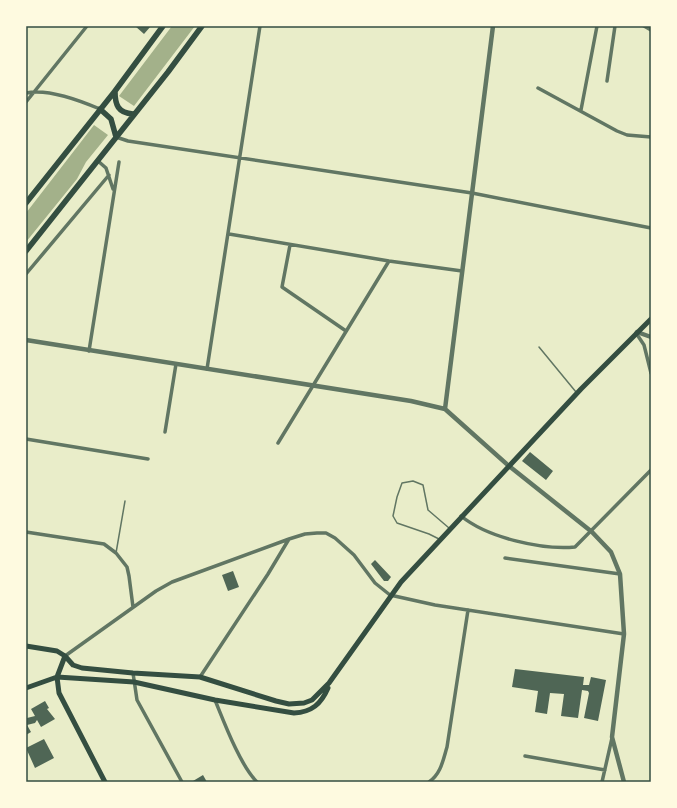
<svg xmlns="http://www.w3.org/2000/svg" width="677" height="808" font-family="'Asap Condensed',sans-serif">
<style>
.water{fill:#a3b18a}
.building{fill:#4f6655}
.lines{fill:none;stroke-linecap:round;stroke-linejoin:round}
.service{stroke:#617663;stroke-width:1.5}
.minor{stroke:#617663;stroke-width:3.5}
.tertiary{stroke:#617663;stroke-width:4.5}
.secondary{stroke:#344e41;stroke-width:5}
.primary{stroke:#344e41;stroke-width:5.5}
.neatline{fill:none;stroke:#344e41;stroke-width:1.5}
</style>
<rect width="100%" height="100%" fill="#e9edc9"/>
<path class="water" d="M 172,26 L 195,26 L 134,106 L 119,96 Z
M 94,125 L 108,135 L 86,162 L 77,179 L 26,242 L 26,213 Z"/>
<path class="building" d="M 135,26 L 151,26 L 144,34 Z
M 530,452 L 553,471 L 546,480 L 522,461 Z
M 375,560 L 391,577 L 388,581 L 384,581 L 371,564 Z
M 233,571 L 239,587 L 228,591 L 222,575 Z
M 515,669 L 584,677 L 583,685 L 589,685 L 591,677 L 606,680 L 598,721 L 584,718 L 589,693 L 588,691 L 582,690 L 578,718 L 561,716 L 564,694 L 550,693 L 547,714 L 535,712 L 538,691 L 512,687 Z
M 45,701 L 49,708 L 47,709 L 55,719 L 41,727 L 37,720 L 35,723 L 27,725 L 31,732 L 26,735 L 27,718 L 35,716 L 31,709 Z
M 44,739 L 54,758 L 35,768 L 26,748 Z
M 203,775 L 207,782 L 193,782 L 193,781 Z"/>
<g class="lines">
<path class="service" d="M 539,347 L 576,392
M 439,539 L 429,534 L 397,523 L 393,516 L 397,497 L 402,483 L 413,481 L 423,485 L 428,510 L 449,528
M 116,553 L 125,501"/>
<path class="minor" d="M 644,26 L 651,30
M 607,81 L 615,26
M 538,88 L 617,131 L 627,135 L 651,137
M 26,93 C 48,88 79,100 100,109
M 26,102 L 87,26
M 581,110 L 597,26
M 116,137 L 128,141 L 472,193 L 651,228
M 98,161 L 106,168 L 113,189
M 229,234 L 389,261 L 462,271
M 290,245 L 282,287 L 346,331
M 26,274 L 109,175
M 636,333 L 644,345 L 651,373
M 89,351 L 119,162
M 207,369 L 260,26
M 165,432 L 176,364
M 26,439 L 148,459
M 278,443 L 389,261
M 461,516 C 488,538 542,550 575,547 L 651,470
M 26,532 L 104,544 L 116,553 L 127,567 L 129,576 L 133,607
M 505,558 L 620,574
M 65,656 L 156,591 L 172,582 L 289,539 L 305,534 L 317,533 L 326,533 L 335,538 L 354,555 L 375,583 L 390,595 L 435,605 L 624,634
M 133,673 L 137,700 L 182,782
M 200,677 L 268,574 L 289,539
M 215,700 C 224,722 240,765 257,782
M 525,756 L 605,770
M 429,782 C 441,774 443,760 447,747 L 468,610
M 602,782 L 612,738"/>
<path class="tertiary" d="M 637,332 L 651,337
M 26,340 L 411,401 L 445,409 L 509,466 L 592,532 L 611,552 L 620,574 L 624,634 L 612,737 L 624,782
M 445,409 L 493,26"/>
<path class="secondary" d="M 26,646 L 57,651 L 65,656 L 73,665 L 82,668 L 133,673 L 200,677 L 276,701 L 289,704 L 304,703 L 312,700 L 329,683 L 401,582 L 581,389 L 651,319
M 65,656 L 57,677 L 59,693 L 105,782
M 26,688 L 57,677 L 134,682 L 215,700 L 294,713 C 312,712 321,704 328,688"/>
<path class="primary" d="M 115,91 C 115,105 118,113 133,114
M 100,109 L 111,119 L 116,137
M 26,203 L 115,91 L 163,26
M 26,251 L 168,72 L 202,26"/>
</g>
<rect width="677" height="808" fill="none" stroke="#fefae0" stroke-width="54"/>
<rect x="27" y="27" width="623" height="754" class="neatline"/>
</svg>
